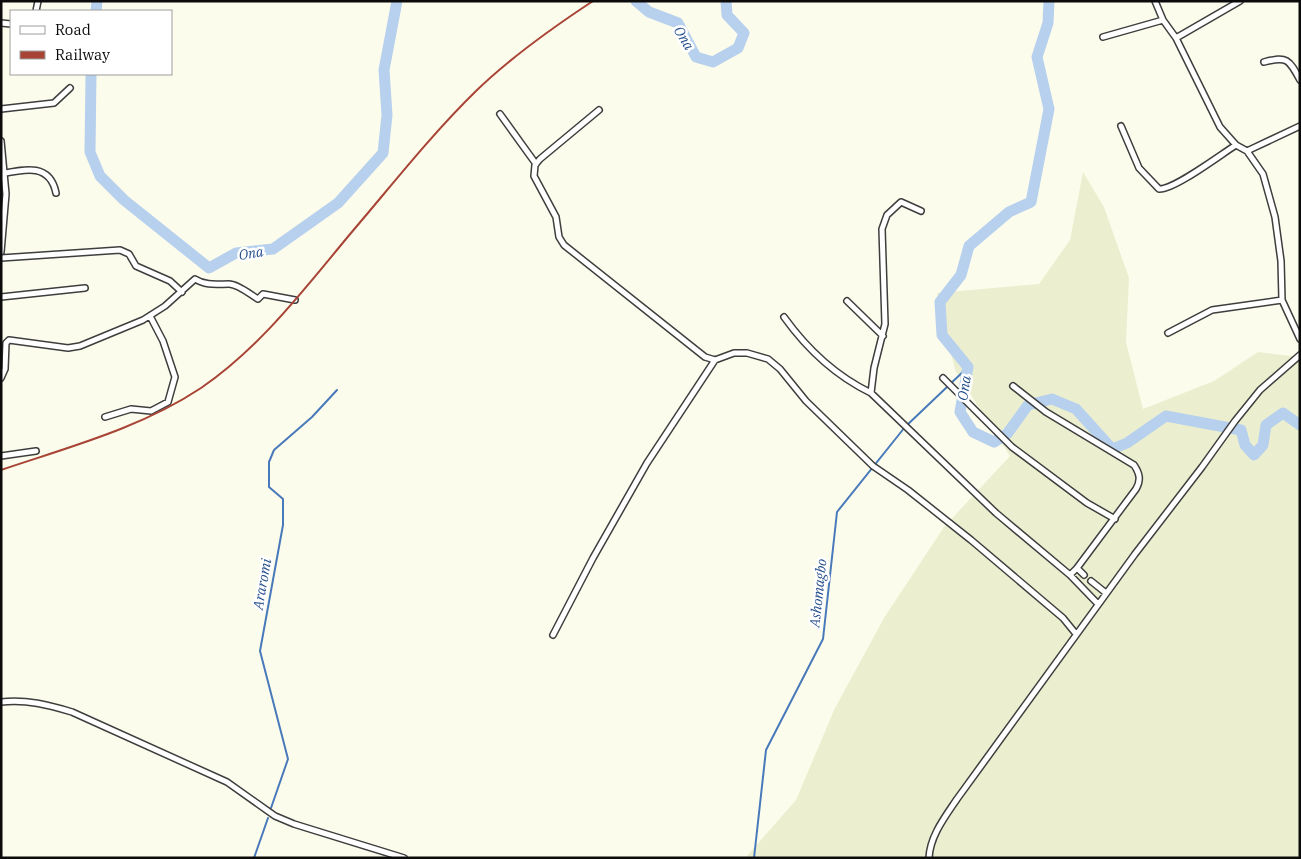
<svg xmlns="http://www.w3.org/2000/svg" width="1301" height="859" font-family="'IBM Plex Serif',serif">
<style>
.farmland{fill:#ecefcf}
.lines{fill:none;stroke-linecap:round;stroke-linejoin:round}
.stream{stroke:#4879ba;stroke-width:2}
.river{stroke:#b7d0ed;stroke-width:11}
.street-casing{stroke:#3e3e3e;stroke-width:8}
.street{stroke:#fff;stroke-width:5}
.rail{stroke:#a84436;stroke-width:2}
.labels{text-anchor:middle;stroke-width:5;stroke-linejoin:round;paint-order:stroke}
.water-label{font-size:14px;font-style:italic;fill:#264e8b;stroke:#fff}
</style>
<rect width="100%" height="100%" fill="#fcfcec"/>
<path class="farmland" d="M 1083,172 L 1104,207 L 1129,278 L 1126,342 L 1143,409 L 1214,381 L 1258,352 L 1300,357 L 1300,858 L 745,858 L 796,800 L 835,708 L 884,618 L 944,527 L 1010,456 L 955,370 L 937,293 L 1039,284 L 1070,240 Z"/>
<g class="lines">
<path class="stream" d="M 271,808 L 288,759 L 260,651 L 283,525 L 283,499 L 269,487 L 269,462 L 274,450 L 312,417 L 337,390
M 254,858 L 268,818
M 754,858 L 766,750 L 823,639 L 837,512 L 905,427 L 968,367"/>
<path class="river" d="M 636,1 L 649,12 L 678,23 L 696,57 L 713,62 L 738,48 L 744,33 L 727,15 L 726,1
M 1049,1 L 1048,23 L 1037,57 L 1049,109 L 1031,202 L 1009,212 L 969,246 L 961,275 L 940,302 L 942,335 L 968,367 L 960,412 L 973,432 L 994,442 L 1007,434 L 1028,405 L 1052,399 L 1076,409 L 1112,449 L 1127,443 L 1166,416 L 1241,430 L 1245,445 L 1254,455 L 1263,445 L 1266,425 L 1283,413 L 1300,425
M 96,11 L 97,1
M 91,74 L 90,152 L 100,176 L 124,200 L 209,268 L 236,253 L 273,249 L 338,203 L 383,153 L 387,115 L 384,70 L 397,1"/>
<defs>
<path id="street" d="M 1155,1 L 1163,20 L 1176,38 L 1220,127 L 1236,145 L 1247,151 L 1263,174 L 1275,217 L 1281,261 L 1282,300 L 1300,339
M 36,11 L 38,1
M 1,23 L 11,24
M 1103,37 L 1163,20
M 1176,38 L 1240,1
M 1264,62 C 1287,56 1289,59 1300,80
M 1,109 L 54,103 L 70,88
M 599,110 L 540,159 L 535,165 L 534,176 L 556,217 L 559,237 L 564,245 L 705,357 L 715,360 L 734,353 L 747,353 L 768,359 L 780,369 L 806,401 L 873,466 L 908,490 L 971,540 L 1063,618 L 1076,634
M 500,114 L 536,164
M 1121,126 L 1139,168 L 1159,189 C 1174,190 1220,155 1236,145
M 1,141 L 6,194 L 1,252
M 1247,151 L 1300,126
M 1,174 C 25,169 50,163 56,193
M 1,258 L 120,250 L 129,254 L 136,266 L 170,281 L 182,292
M 1,297 L 85,288
M 847,301 L 883,336
M 784,317 C 807,349 836,376 871,393 L 996,513 L 1070,575 L 1077,568 L 1084,575
M 1168,333 L 1212,310 L 1282,300
M 1,378 L 5,369 L 6,343 L 9,340 L 68,348 L 80,346 L 143,320 L 165,306 L 195,279 C 206,286 217,284 229,284 C 238,284 251,295 258,299 L 263,294 L 295,300
M 943,378 L 1012,447 L 1087,503 L 1115,519
M 1013,386 L 1046,412 L 1134,465 C 1140,474 1141,480 1136,489 L 1077,568
M 871,393 L 874,368 L 885,324 L 882,229 L 887,215 L 901,202 L 921,211
M 105,417 L 131,409 L 151,411 L 168,402 L 175,377 L 163,341 L 150,316
M 1,456 L 36,451
M 1070,575 L 1098,604
M 1091,581 L 1106,593
M 553,635 L 593,558 L 647,463 L 715,360
M 1,702 C 26,699 49,705 72,712 L 227,782 L 275,816 L 294,824 L 404,858
M 929,858 C 930,836 945,817 957,799 L 1135,554 L 1202,467 L 1235,421 L 1260,390 L 1300,355"/>
</defs>
<use href="#street" class="street-casing"/>
<use href="#street" class="street"/>
<path class="rail" d="M 1,470 C 69,447 141,428 201,388 C 261,347 305,288 351,233 C 392,185 431,135 476,91 C 511,57 552,28 593,1"/>
</g>
<g class="labels">
<g class="water-label">
<text transform="translate(684 38) rotate(58)" y="5">Ona</text>
<text transform="translate(251 253) rotate(-9)" y="5">Ona</text>
<text transform="translate(964 388) rotate(-81)" y="5">Ona</text>
<text transform="translate(262 584) rotate(-80)" y="5">Araromi</text>
<text transform="translate(818 593) rotate(-84)" y="5">Ashomagbo</text>
</g>
</g>
<rect width="1301" height="859" fill="none" stroke="#0b0b0b" stroke-width="5"/>
<rect x="10" y="10" width="162" height="65" fill="#ffffff" stroke="#9d9d9d"/>
<rect x="20" y="26" width="25" height="8" fill="#ffffff" stroke="#9d9d9d"/>
<text x="55" y="35" font-size="15" fill="#0b0b0b">Road</text>
<rect x="20" y="51" width="25" height="8" fill="#a84436" stroke="#9d9d9d"/>
<text x="55" y="60" font-size="15" fill="#0b0b0b">Railway</text>
</svg>
